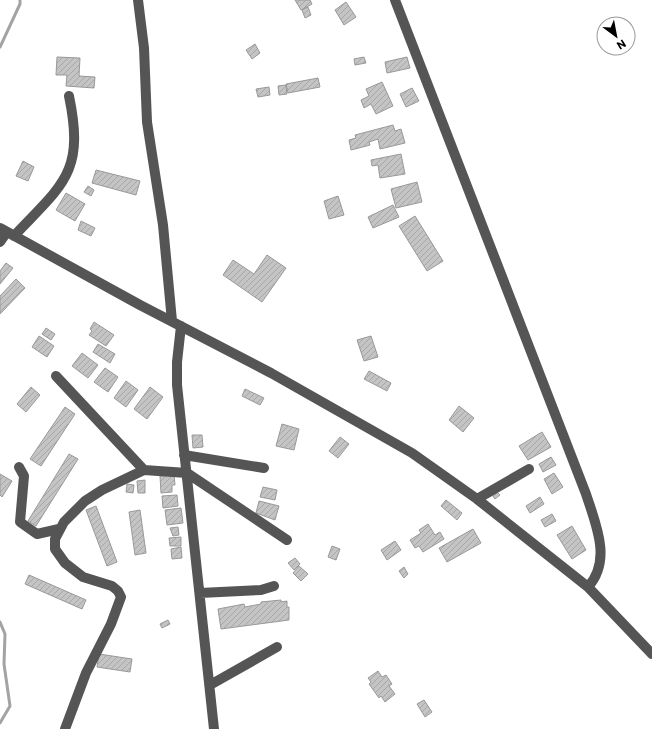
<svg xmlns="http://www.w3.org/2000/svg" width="652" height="729" font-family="Commissioner,sans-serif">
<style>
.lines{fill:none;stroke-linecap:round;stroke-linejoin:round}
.stream{stroke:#a3a3a3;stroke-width:3}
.building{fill:url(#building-hatch);stroke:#999}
.minor{stroke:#555;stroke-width:10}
</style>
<defs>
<pattern id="building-hatch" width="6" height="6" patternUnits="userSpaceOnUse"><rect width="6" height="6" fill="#c4c4c4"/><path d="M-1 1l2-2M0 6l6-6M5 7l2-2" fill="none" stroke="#a7a7a7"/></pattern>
</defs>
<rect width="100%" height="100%" fill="#fff"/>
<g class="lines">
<path class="stream" d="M 0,47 L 20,4 L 20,0
M 0,622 L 5,634 L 4,664 L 10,706 L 0,723"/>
</g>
<path class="building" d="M 295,0 L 310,0 L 312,4 L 301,10 Z
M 346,2 L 356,17 L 344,25 L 335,10 Z
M 308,7 L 311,15 L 305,18 L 302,10 Z
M 255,44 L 260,53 L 252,59 L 246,50 Z
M 57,57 L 80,58 L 79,76 L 95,77 L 94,88 L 66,86 L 67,75 L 56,75 Z
M 364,57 L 366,63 L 355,65 L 354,59 Z
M 407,57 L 410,68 L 387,73 L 385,62 Z
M 318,78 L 320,87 L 288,93 L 286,84 Z
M 382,82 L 393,106 L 376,114 L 371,104 L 364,108 L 361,100 L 369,96 L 366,89 Z
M 286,85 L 287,94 L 279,95 L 278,86 Z
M 269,87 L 270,95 L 258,97 L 256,89 Z
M 412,88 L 419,101 L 406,107 L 400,94 Z
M 393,125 L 395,131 L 401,129 L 405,143 L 380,149 L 378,139 L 369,142 L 370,145 L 351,150 L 349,140 L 356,138 L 355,135 Z
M 401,154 L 405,174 L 380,178 L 378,165 L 372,166 L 371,160 Z
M 23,161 L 34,167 L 28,181 L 16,176 Z
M 96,170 L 140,181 L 136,195 L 92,183 Z
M 417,182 L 422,202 L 396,208 L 391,189 Z
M 88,186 L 94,190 L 91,196 L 84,192 Z
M 66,193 L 85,204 L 75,221 L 56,210 Z
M 338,196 L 344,215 L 329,219 L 324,201 Z
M 393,205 L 399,217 L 373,228 L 368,217 Z
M 415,216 L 443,261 L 427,271 L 399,226 Z
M 81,221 L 95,228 L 91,236 L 78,230 Z
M 267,255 L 286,268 L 262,302 L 223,275 L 233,260 L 254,274 Z
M 6,263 L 13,268 L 0,284 L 0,271 Z
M 16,279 L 25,288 L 0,314 L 0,296 Z
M 94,322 L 114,335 L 106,346 L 89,335 L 92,331 L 90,329 Z
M 46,328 L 55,334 L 51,340 L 42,334 Z
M 39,336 L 54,346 L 47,357 L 32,347 Z
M 371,336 L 378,357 L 364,361 L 357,340 Z
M 98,344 L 115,354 L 110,363 L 93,352 Z
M 82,353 L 98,365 L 88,378 L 72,366 Z
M 105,368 L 118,377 L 108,392 L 94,382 Z
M 369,371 L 391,383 L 387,391 L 364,379 Z
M 126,381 L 138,390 L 126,407 L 114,398 Z
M 31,387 L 40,395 L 26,412 L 17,404 Z
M 150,387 L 163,397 L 147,419 L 134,409 Z
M 245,389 L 264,398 L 260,405 L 242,396 Z
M 459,406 L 474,418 L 463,432 L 449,420 Z
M 65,407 L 75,414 L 41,466 L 30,459 Z
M 282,424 L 299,429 L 294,450 L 276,446 Z
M 542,432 L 551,447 L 528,460 L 519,446 Z
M 192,435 L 202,435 L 203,447 L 193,448 Z
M 340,437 L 349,444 L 338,458 L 329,451 Z
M 69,454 L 78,459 L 36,526 L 28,521 Z
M 551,457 L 556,465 L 543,472 L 539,464 Z
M 554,473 L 563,487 L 552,494 L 544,479 Z
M 0,474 L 12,481 L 2,497 L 0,495 Z
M 174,475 L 175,485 L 172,485 L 172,492 L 161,493 L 160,476 Z
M 145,480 L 145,493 L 138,493 L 137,481 Z
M 127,484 L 134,485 L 133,493 L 126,492 Z
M 263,487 L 277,490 L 275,500 L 260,497 Z
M 496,491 L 500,495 L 495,499 L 492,495 Z
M 177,495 L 178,506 L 163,508 L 162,496 Z
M 540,497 L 544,504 L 530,513 L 526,506 Z
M 446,500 L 462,513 L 457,520 L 441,506 Z
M 259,501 L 279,506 L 275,520 L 256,513 Z
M 96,506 L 117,562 L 107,566 L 86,510 Z
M 181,508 L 183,523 L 167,525 L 165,510 Z
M 140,510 L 146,553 L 135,555 L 129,512 Z
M 552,514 L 556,521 L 545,527 L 541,520 Z
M 428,524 L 435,535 L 440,532 L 444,539 L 423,552 L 419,546 L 415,548 L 410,540 L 421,533 L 419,530 Z
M 572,526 L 586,550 L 572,559 L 557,535 Z
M 178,527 L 179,535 L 173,536 L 170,528 Z
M 473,529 L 481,543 L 447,562 L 439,548 Z
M 181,537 L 181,546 L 170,546 L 169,538 Z
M 395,541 L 401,550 L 387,560 L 381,550 Z
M 332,546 L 340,549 L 336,560 L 328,557 Z
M 181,547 L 182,558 L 172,559 L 171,549 Z
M 295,558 L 300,564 L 294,570 L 288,563 Z
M 299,566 L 308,574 L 301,581 L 293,573 Z
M 404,567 L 408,574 L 404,578 L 399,571 Z
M 29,575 L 86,600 L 82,609 L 25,584 Z
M 281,600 L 281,602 L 287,601 L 287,607 L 289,607 L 289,620 L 221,629 L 218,609 L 244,604 L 245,607 L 261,604 L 261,602 Z
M 168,620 L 170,624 L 162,628 L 160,624 Z
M 99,654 L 132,659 L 130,672 L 97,667 Z
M 378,671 L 382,677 L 386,675 L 392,684 L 389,686 L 395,694 L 385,702 L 381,696 L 379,698 L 369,684 L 371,682 L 368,678 Z
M 424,700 L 432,712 L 425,717 L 417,704 Z"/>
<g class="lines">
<path class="minor" d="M 138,0 L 144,48 L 147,122 L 163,225 L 172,321
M 395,0 L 586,494 C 596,525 612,560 588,587
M 0,228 L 140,305 L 271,373 L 412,453 L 477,499 L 588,587 L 652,654
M 14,236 C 63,184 85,173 69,96
M 0,242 L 7,232
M 181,326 L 177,362 L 177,385 L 214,729
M 56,376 L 144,470
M 184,455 L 264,468
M 19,467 L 24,476 L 20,522 L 37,534 L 59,529
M 477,499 L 529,469
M 200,593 L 261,590 L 274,586
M 210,685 L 277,647
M 65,729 L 86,673 L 111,624 L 121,597 L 118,591 L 112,586 L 83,577 L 65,563 L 55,549 L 55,539 L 64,522 L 85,501 L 102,490 L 144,470 L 187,473 L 287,540"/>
</g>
<g transform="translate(616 36) rotate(148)"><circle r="19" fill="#ffffff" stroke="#999999"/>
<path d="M0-3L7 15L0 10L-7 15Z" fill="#000000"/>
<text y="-6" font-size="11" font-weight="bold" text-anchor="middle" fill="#000000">N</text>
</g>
</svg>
